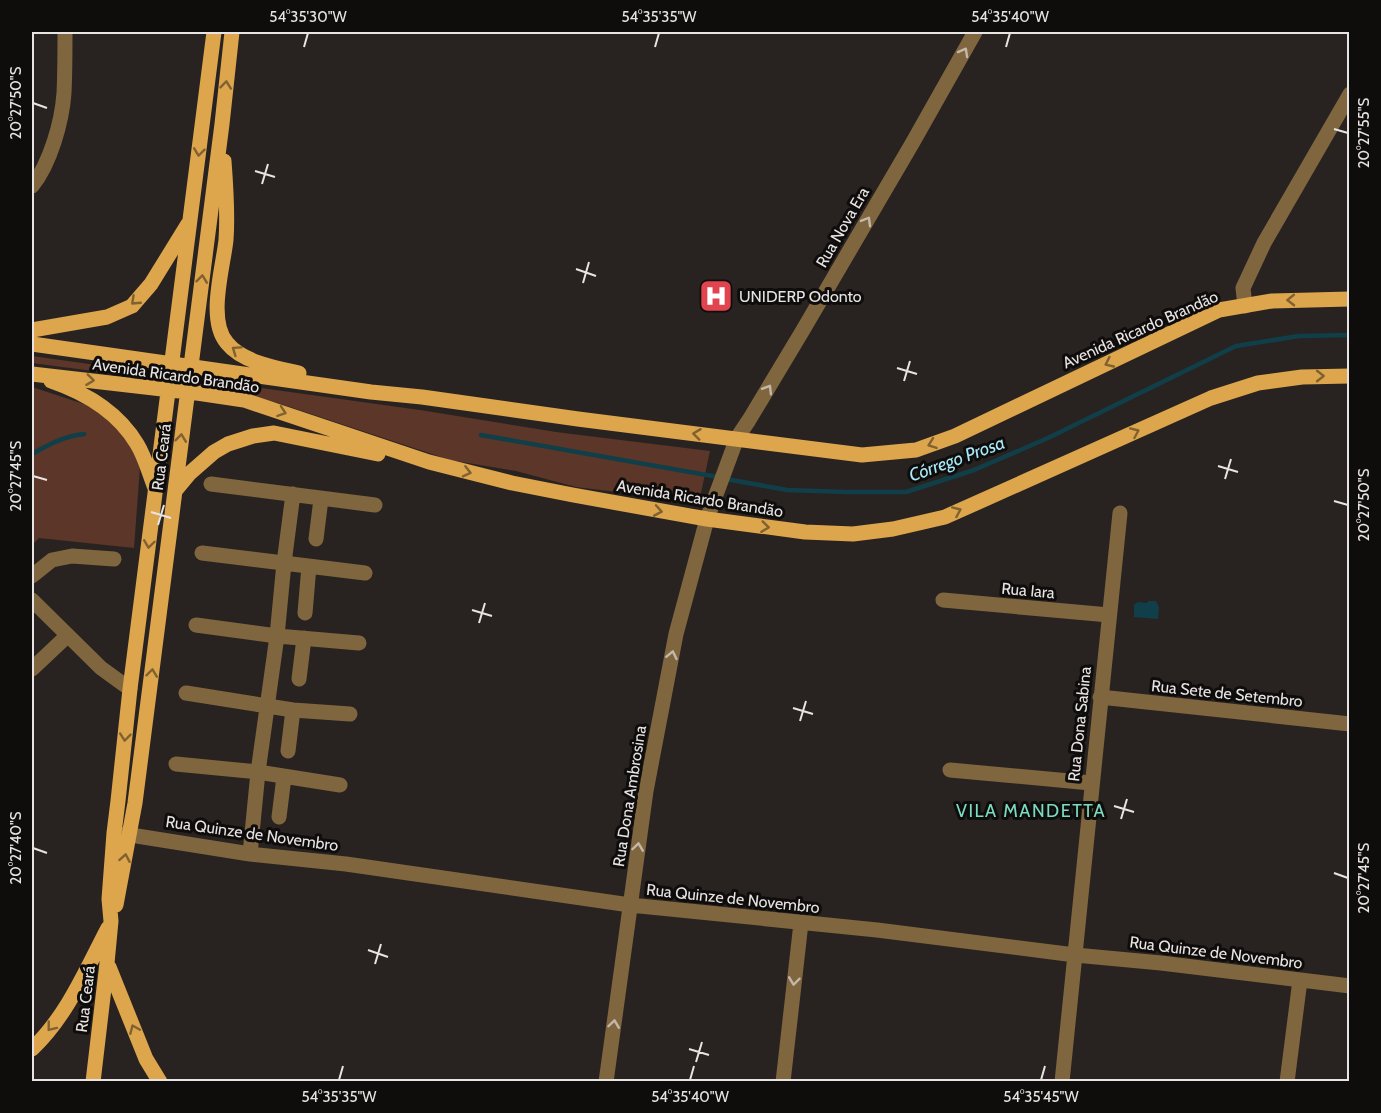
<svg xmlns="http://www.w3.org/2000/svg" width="1381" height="1113" font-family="Cabin,sans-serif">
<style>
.green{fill:#5c3628}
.water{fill:#113f49}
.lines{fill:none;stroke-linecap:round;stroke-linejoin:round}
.stream{stroke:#113f49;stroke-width:4.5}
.minor{stroke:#80663e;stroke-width:15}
.major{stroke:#dda64d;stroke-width:15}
.oneway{stroke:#c4b8a9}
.oneway2{stroke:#806130}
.ticks{fill:none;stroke:#e8e4e3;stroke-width:2}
.labels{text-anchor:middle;stroke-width:6;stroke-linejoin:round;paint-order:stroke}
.street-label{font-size:16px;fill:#e8e4e3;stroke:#0f0d0c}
.poi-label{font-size:16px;fill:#e8e4e3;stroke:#0f0d0c;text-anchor:start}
.water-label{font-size:18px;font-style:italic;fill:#a8e9fa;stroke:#0f0d0c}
.neighbourhood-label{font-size:18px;letter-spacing:1.5px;fill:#7cdcc2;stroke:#0f0d0c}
.neatline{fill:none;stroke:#e8e4e3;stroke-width:2}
.ticks-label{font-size:15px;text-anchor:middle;fill:#e8e4e3}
</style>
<rect width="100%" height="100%" fill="#282321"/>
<path class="green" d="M 32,356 L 420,410 L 556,432 L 710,451 L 699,502 L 576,487 L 516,471 L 450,460 L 278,403 C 197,382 114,374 32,363 Z
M 32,387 L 87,405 L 115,421 L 136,451 L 140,467 L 134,548 L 39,538 L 32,545 Z"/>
<path class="water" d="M 1148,601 L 1156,601 L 1159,607 L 1158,619 L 1134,617 L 1134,605 L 1138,602 L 1147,603 Z"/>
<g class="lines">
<path class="stream" d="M 481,435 L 718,477
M 32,454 C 48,445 64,436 84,434
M 726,479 L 787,490 L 846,492 L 906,492 L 974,470 L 1048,438 L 1236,346 L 1299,336 L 1350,335"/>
<path class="minor" d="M 32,186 C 50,164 62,122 64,93 C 65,73 65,52 65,32
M 1245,306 L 1243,288 L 1264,243 L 1350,94
M 211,484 L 375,505
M 316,539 L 321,499
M 202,553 L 365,573
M 32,576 L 52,560 L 72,556 L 114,559
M 32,600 L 101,668 L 130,689
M 943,600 L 1109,615
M 305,613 L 309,566
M 196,625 L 277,636 L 359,643
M 32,669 L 67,636
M 299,679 L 304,638
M 186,693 L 293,710 L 350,714
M 1100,697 L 1350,724
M 288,751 L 293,710
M 176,764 L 258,772 L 340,785
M 950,770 L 1091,783
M 279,817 L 284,777
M 117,834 L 137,836 L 250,854 L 346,864 L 630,905 L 877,930 L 1075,955 L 1161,963 L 1350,986
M 250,854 L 258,772 L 277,636 L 284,563 L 293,494
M 606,1082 L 646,791 L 676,634 L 707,519 L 737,438 L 749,420 L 803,330 L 913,142 L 975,32
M 783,1082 L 801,923
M 1062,1082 L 1120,513
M 1287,1082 L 1300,980"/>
<path class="major" d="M 224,161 C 226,187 228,213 226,240 C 223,268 207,320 227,343 C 242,362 276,368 299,373
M 32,330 L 107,317 L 132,306 L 151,284 L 188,224
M 32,344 L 371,392 L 422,397 L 578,419 L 862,455 L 916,450 L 955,436 L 1219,310 L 1272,301 L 1350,299
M 32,374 L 197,393 L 244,400 L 429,462 L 512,483 L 573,495 L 707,519 L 805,532 L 853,534 L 893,529 L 945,517 L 1211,398 L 1258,383 L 1302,377 L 1350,376
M 51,381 C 86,393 118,412 137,444 C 145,457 149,473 155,488
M 175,491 L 190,473 L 214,452 L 228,444 L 253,436 L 274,433 L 378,454
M 116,905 L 135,803 L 222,124 L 232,32
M 109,967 L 146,1059 L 160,1082
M 32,1049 C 67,1016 86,970 108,928
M 93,1082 L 107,963 L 111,921 L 109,899 L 114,833 L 118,801 L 130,689 L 214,32"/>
</g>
<defs><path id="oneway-chevron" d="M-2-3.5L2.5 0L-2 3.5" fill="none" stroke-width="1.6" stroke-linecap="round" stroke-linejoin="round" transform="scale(1.5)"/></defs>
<g class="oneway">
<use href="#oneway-chevron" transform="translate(964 52) rotate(-61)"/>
<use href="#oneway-chevron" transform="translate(867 221) rotate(-60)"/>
<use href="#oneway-chevron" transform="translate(768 389) rotate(-59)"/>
<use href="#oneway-chevron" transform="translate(672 655) rotate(-78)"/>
<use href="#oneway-chevron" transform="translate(638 847) rotate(-82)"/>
<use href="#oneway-chevron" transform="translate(794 981) rotate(97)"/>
<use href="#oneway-chevron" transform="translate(614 1024) rotate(-82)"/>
</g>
<g class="oneway2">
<use href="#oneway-chevron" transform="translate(226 85) rotate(-84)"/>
<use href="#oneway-chevron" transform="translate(199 152) rotate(97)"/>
<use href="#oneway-chevron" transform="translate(202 279) rotate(-83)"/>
<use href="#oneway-chevron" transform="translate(1291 300) rotate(179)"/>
<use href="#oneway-chevron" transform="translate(135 301) rotate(137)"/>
<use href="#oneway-chevron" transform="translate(236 350) rotate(-145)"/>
<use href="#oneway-chevron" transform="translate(1109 363) rotate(155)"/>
<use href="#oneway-chevron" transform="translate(1320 376)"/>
<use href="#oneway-chevron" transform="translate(90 380) rotate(7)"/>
<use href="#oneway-chevron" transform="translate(282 412) rotate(19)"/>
<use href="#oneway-chevron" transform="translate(1135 432) rotate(-24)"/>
<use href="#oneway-chevron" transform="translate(697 434) rotate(-173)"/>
<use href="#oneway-chevron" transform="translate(181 438) rotate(-83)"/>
<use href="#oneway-chevron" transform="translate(932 444) rotate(160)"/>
<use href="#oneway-chevron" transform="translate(467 472) rotate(14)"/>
<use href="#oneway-chevron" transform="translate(658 511) rotate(10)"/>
<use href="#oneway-chevron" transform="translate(957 511) rotate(-24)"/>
<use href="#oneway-chevron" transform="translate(765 527) rotate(7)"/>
<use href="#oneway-chevron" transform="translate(149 544) rotate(98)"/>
<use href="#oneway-chevron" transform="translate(152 673) rotate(-83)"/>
<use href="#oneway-chevron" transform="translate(125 737) rotate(96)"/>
<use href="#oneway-chevron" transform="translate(125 858) rotate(-80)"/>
<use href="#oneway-chevron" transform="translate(51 1027) rotate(128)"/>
<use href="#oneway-chevron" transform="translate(134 1029) rotate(-113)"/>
</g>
<path class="ticks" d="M 304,47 L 308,33M 655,47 L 659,33M 1006,47 L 1010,33M 33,103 L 47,108M 1334,129 L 1348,133M 255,171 L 275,177M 262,184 L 268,164M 576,269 L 596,276M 583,283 L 589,262M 897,368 L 917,374M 904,381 L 910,361M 1218,466 L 1238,472M 33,476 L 47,480M 1225,479 L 1231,459M 1334,501 L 1348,505M 151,512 L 171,518M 158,525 L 164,505M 472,610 L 492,616M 479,623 L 485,603M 793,708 L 813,714M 800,721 L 806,701M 1114,806 L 1134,812M 1121,819 L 1127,799M 33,848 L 47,853M 1334,873 L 1348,878M 368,950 L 388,957M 375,964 L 381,944M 689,1049 L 709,1055M 696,1062 L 702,1042M 339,1080 L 343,1066M 690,1080 L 694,1066M 1041,1080 L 1045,1066"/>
<defs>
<symbol id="hospital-square" viewBox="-11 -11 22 22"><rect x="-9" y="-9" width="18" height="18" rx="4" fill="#e0444e" stroke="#0f0d0c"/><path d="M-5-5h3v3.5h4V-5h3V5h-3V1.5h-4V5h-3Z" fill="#fff"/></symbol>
</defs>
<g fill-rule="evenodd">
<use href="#hospital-square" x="697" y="277" width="38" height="38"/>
</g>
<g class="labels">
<g class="street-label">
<text transform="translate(842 227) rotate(-60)" y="6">Rua Nova Era</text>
<text transform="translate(1140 329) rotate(-24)" y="6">Avenida Ricardo Brandão</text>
<text transform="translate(176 375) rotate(8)" y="6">Avenida Ricardo Brandão</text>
<text transform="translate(161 457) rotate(-83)" y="6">Rua Ceará</text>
<text transform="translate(700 498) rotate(9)" y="6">Avenida Ricardo Brandão</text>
<text transform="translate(1028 590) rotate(5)" y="6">Rua Iara</text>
<text transform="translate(1227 693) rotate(6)" y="6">Rua Sete de Setembro</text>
<text transform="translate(1079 724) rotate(-84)" y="6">Rua Dona Sabina</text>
<text transform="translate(629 796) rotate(-81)" y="6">Rua Dona Ambrosina</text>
<text transform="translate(252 833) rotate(8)" y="6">Rua Quinze de Novembro</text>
<text transform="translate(733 898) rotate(6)" y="6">Rua Quinze de Novembro</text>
<text transform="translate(1216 952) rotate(7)" y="6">Rua Quinze de Novembro</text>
<text transform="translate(85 999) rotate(-83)" y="6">Rua Ceará</text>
</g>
<g class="poi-label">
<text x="739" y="302">UNIDERP Odonto</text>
</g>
<g class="water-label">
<text transform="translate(957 459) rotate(-20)" y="6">Córrego Prosa</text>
</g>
<g class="neighbourhood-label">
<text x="1031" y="817">VILA MANDETTA</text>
</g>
</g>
<rect width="1381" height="1113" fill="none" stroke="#0f0d0c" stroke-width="66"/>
<rect x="33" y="33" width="1315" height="1047" class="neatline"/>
<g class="ticks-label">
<text x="308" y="22">54°35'30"W</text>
<text x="659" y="22">54°35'35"W</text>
<text x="1010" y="22">54°35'40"W</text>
<text transform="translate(16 103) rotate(-90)" y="5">20°27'50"S</text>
<text transform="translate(1364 133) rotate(-90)" y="5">20°27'55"S</text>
<text transform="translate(16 476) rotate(-90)" y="5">20°27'45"S</text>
<text transform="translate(1364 505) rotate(-90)" y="5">20°27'50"S</text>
<text transform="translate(16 848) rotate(-90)" y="5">20°27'40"S</text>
<text transform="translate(1364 878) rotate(-90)" y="5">20°27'45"S</text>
<text x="339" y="1102">54°35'35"W</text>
<text x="690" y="1102">54°35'40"W</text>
<text x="1041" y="1102">54°35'45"W</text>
</g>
</svg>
